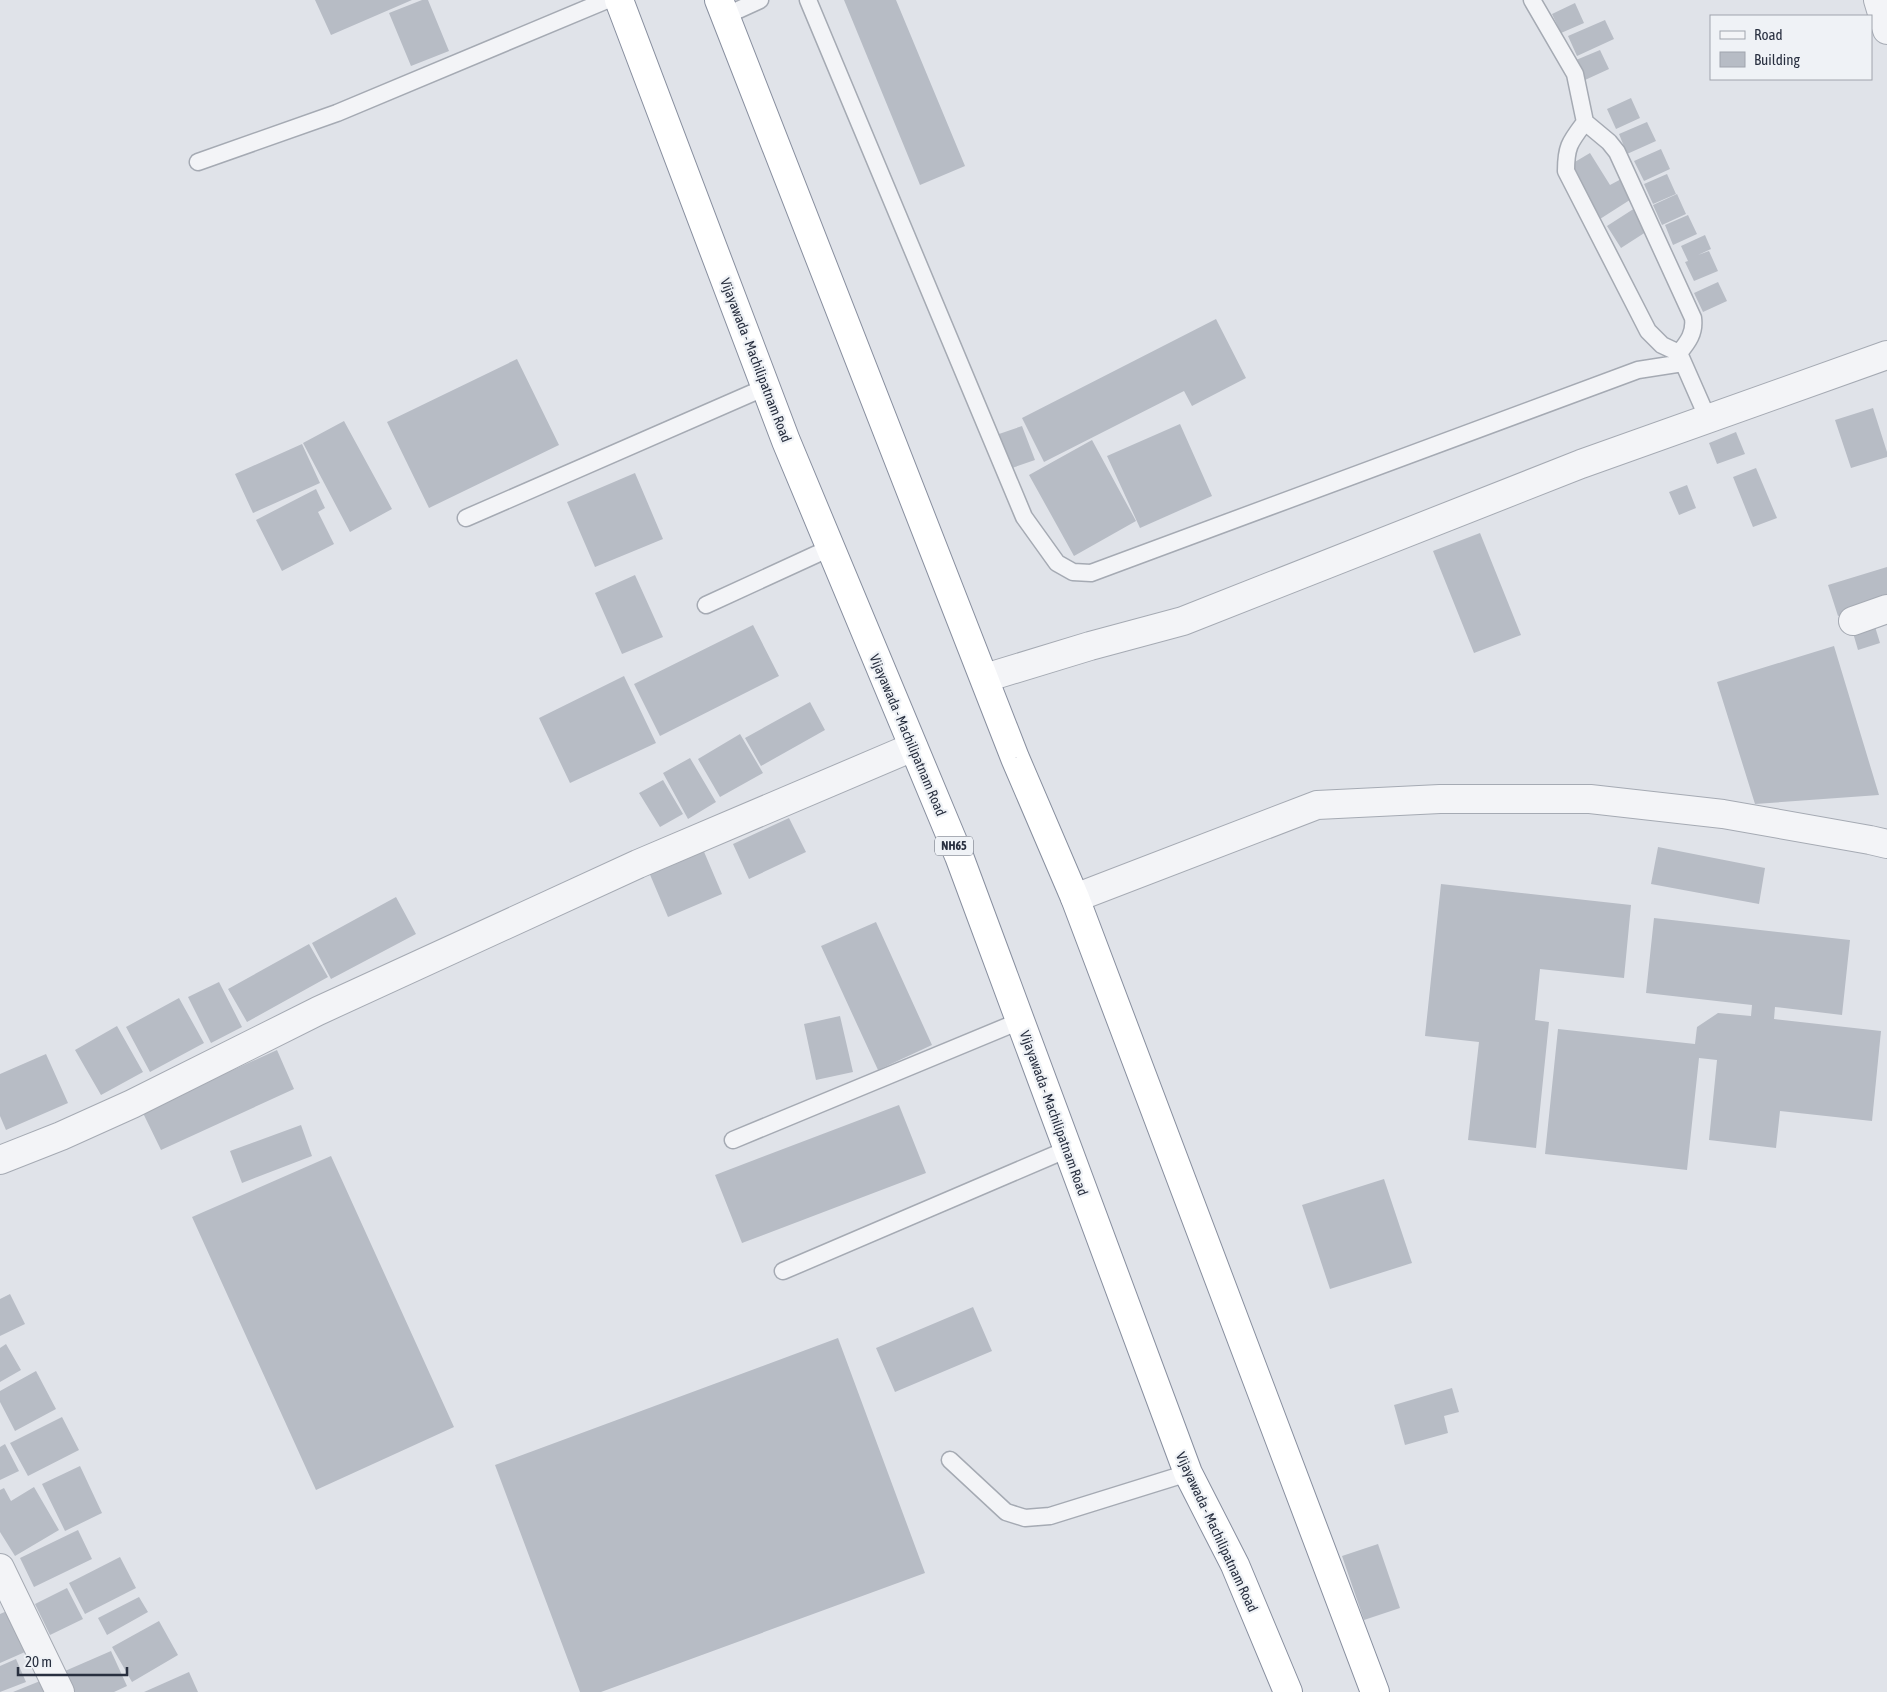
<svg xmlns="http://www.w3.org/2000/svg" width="1887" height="1692" font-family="'Asap Condensed',sans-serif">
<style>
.building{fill:#b7bcc5}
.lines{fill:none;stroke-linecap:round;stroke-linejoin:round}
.service-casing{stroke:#a5aab3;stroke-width:19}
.minor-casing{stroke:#a5aab3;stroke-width:30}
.trunk-casing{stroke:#888f9f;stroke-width:30}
.service{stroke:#f3f4f7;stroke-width:16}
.minor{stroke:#f3f4f7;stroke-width:28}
.trunk{stroke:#fff;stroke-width:28}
.labels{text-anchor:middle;stroke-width:4.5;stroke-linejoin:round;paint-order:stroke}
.shield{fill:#eff2f6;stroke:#646a77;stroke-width:1}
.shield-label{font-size:12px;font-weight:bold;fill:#293040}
.street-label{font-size:14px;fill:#293040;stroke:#eff2f6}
</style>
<rect width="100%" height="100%" fill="#e0e3e9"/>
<path class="building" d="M 315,0 L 412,0 L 331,35 Z
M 422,0 L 428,0 L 449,51 L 411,66 L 389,13 Z
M 844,0 L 896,0 L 965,166 L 920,185 Z
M 1575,3 L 1584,23 L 1561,33 L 1552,14 Z
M 1605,20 L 1614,39 L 1577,56 L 1568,36 Z
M 1600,50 L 1609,69 L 1585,80 L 1576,60 Z
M 1631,98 L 1640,118 L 1616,129 L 1607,109 Z
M 1647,122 L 1656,141 L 1627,154 L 1619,134 Z
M 1661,149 L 1670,169 L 1644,181 L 1634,161 Z
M 1590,153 L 1610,185 L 1625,177 L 1636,196 L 1600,219 L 1568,166 Z
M 1667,174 L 1676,194 L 1653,204 L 1644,184 Z
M 1677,194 L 1686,214 L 1662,225 L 1653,205 Z
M 1635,208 L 1649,230 L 1621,248 L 1607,226 Z
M 1688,215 L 1697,234 L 1673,245 L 1665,225 Z
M 1705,235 L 1711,249 L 1698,255 L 1709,251 L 1718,271 L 1694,281 L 1685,262 L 1688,261 L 1681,246 Z
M 1718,282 L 1727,301 L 1703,312 L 1694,293 Z
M 1216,319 L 1246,378 L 1192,406 L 1184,391 L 1044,462 L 1022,418 Z
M 517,359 L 559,445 L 429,508 L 387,422 Z
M 1873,408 L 1887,452 L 1887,457 L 1851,468 L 1835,420 Z
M 344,421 L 392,509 L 350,532 L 303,443 Z
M 1180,424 L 1212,496 L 1140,528 L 1107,456 Z
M 1022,426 L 1035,460 L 1012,468 L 999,434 Z
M 1736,432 L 1745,454 L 1717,464 L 1709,443 Z
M 1092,440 L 1136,521 L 1074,556 L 1029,475 Z
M 302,444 L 320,483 L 253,513 L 235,474 Z
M 1756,468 L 1777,518 L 1753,527 L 1733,477 Z
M 635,473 L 663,539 L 595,567 L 567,502 Z
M 1687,485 L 1696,508 L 1679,515 L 1669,492 Z
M 316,489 L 325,508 L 318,512 L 334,544 L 282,571 L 256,520 Z
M 1480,533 L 1521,635 L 1474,653 L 1433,551 Z
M 1887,567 L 1887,601 L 1838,616 L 1828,585 Z
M 635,575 L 663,637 L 622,654 L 595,593 Z
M 1873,620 L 1880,643 L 1858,650 L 1851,626 Z
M 753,625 L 779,676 L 660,736 L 634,684 Z
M 1834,646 L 1879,795 L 1755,804 L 1717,682 Z
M 624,676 L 656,743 L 570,783 L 539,718 Z
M 810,702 L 825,730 L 761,766 L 745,738 Z
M 740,734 L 763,773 L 720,797 L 698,759 Z
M 690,758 L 716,802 L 688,819 L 663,773 Z
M 663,780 L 683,814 L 660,827 L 639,793 Z
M 789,818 L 806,852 L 749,879 L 733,844 Z
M 702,847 L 722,894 L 668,917 L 648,870 Z
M 1658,847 L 1765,868 L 1759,904 L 1651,884 Z
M 1441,884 L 1631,905 L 1624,978 L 1540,969 L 1535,1020 L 1549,1022 L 1536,1148 L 1468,1140 L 1479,1042 L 1425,1036 Z
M 396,897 L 416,934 L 331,979 L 312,943 Z
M 1654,918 L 1850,940 L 1842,1015 L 1775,1007 L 1774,1019 L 1881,1031 L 1872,1121 L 1780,1111 L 1776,1148 L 1709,1140 L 1717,1060 L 1699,1058 L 1687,1170 L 1545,1154 L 1558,1029 L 1695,1044 L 1697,1027 L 1718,1013 L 1751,1016 L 1752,1005 L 1646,993 Z
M 876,922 L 932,1045 L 878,1070 L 821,946 Z
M 309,944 L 328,977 L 247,1022 L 228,989 Z
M 219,982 L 242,1027 L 211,1043 L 188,997 Z
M 179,998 L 204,1043 L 150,1072 L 126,1027 Z
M 840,1016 L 853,1072 L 816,1080 L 804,1024 Z
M 117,1026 L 143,1072 L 101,1095 L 75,1050 Z
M 277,1050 L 294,1089 L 161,1150 L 142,1111 Z
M 46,1054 L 68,1103 L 6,1130 L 0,1116 L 0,1074 Z
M 899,1105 L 926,1173 L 742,1243 L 715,1175 Z
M 301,1125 L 312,1156 L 242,1183 L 230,1151 Z
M 331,1156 L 454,1427 L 316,1490 L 192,1217 Z
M 1384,1179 L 1412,1263 L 1330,1289 L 1302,1205 Z
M 10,1294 L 25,1324 L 0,1336 L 0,1299 Z
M 973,1307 L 992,1351 L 895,1392 L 876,1348 Z
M 838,1338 L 925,1573 L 601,1692 L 580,1692 L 495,1465 Z
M 6,1344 L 21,1370 L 0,1382 L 0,1348 Z
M 36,1371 L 56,1409 L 15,1431 L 0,1402 L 0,1391 Z
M 1452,1388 L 1459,1412 L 1444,1416 L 1448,1433 L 1405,1445 L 1394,1405 Z
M 62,1417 L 79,1450 L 28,1476 L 10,1443 Z
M 5,1444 L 19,1471 L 0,1480 L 0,1447 Z
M 80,1466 L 102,1513 L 65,1531 L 42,1484 Z
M 34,1487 L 59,1530 L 15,1556 L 0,1532 L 0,1490 L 4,1488 L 11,1501 Z
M 78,1530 L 92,1559 L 34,1587 L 20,1558 Z
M 1378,1544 L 1400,1608 L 1364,1620 L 1342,1556 Z
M 120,1557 L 136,1588 L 85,1614 L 69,1583 Z
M 67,1588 L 83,1619 L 50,1635 L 35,1604 Z
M 139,1597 L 148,1612 L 107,1635 L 98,1618 Z
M 7,1611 L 25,1652 L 0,1663 L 0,1614 Z
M 159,1621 L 178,1655 L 132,1682 L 112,1647 Z
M 111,1651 L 127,1686 L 114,1692 L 74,1692 L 65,1671 Z
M 16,1659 L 26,1682 L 0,1692 L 0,1666 Z
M 189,1672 L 198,1692 L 144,1692 Z
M 45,1679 L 50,1692 L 13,1692 Z"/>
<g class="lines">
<defs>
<path id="service" d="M 808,0 L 1024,517 L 1057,563 L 1073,572 L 1091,573 L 1638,370 L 1683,363
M 1532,0 L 1575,74 L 1585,122 L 1609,142 L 1617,152 L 1693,318 C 1695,333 1688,342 1679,353
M 725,16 L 760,0
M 1585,122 C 1570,142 1566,146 1566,171 L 1648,331 L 1662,345 L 1679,353 L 1708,419
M 198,162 L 337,113 L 607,0
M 466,518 L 766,387
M 706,605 L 830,548
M 733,1140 L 1020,1021
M 783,1271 L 1068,1149
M 950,1460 L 1006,1512 L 1025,1518 L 1050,1516 L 1188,1473"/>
<path id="minor" d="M 1878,0 L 1887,30
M 1853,621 L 1887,609
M 985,678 L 1090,646 L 1183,621 L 1581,464 L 1887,355
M 1075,898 L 1317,805 L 1440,799 L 1590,799 L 1723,814 L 1870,840 L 1887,844
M 0,1160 L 61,1136 L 132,1104 L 318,1011 L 638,864 L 913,747
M 0,1568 L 60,1692"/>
<path id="trunk" d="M 619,0 L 786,441 L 959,856 L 1188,1473 L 1235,1565 L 1288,1692
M 719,0 L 1015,758 L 1075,898 L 1375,1692"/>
</defs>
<use href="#service" class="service-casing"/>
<use href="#minor" class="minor-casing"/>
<use href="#trunk" class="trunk-casing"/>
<use href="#service" class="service"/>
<use href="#minor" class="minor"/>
<use href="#trunk" class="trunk"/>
</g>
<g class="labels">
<rect class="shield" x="935" y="836.5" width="38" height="19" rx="4"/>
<g class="shield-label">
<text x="954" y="850">NH65</text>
</g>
<g class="street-label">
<text transform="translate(756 360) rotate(69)" y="5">Vijayawada - Machilipatnam Road</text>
<text transform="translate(908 735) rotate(67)" y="5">Vijayawada - Machilipatnam Road</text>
<text transform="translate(1054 1113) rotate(70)" y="5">Vijayawada - Machilipatnam Road</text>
<text transform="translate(1217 1532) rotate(65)" y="5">Vijayawada - Machilipatnam Road</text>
</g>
</g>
<rect x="1710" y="15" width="162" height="65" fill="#eff2f6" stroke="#a0a4ad"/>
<rect x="1720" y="31" width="25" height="8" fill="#f3f4f7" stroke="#a0a4ad"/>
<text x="1754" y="40" font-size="15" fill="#293040">Road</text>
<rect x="1720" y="52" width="25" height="15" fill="#b7bcc5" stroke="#a0a4ad"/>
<text x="1754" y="65" font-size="15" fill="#293040">Building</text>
<path d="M18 1667v8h109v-8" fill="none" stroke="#293040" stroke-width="2.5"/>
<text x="25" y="1667" font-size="15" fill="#293040" stroke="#eff2f6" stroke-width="4" paint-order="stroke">20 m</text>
</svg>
